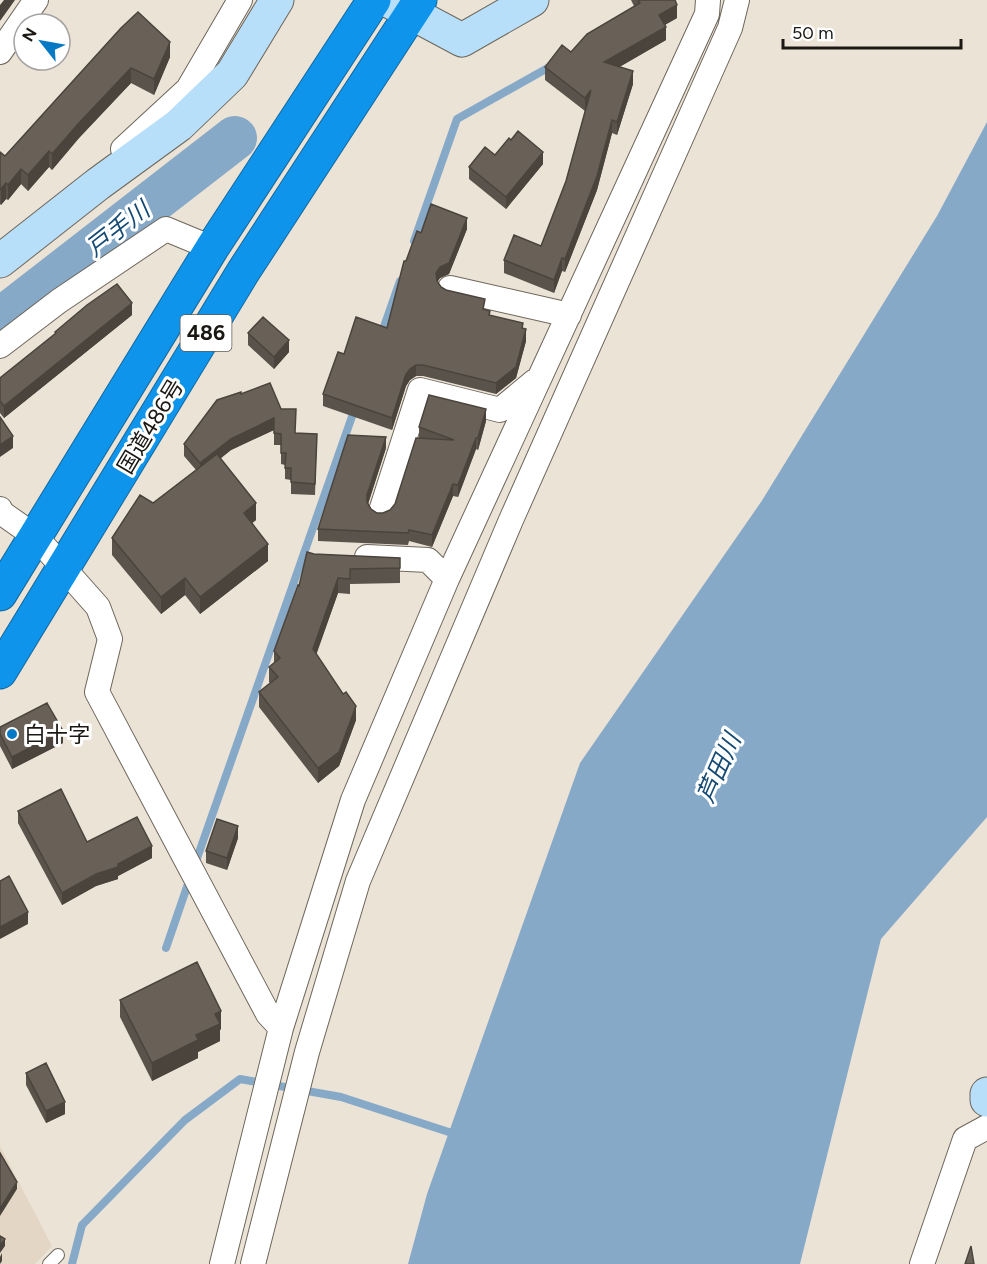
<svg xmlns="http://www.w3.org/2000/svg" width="987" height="1264" font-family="Figtree,'Noto Sans JP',sans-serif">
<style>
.built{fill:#e4d6c4}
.water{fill:#87a9c8}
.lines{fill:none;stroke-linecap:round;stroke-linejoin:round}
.stream{stroke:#87a9c8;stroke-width:8}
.river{stroke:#87a9c8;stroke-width:44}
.lane-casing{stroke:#6d665b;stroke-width:14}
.street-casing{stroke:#6d665b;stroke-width:26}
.secondary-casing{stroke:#6d665b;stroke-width:35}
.highway-casing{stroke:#1369a0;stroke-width:35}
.lane{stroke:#fff;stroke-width:12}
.street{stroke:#fff;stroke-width:24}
.secondary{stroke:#b7dff9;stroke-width:33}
.highway{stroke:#0f94eb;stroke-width:33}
.wall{fill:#5a534b}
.shaded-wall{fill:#4a443d}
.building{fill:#696157;stroke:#4a443d;stroke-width:1.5}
.poi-dot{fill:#0579c3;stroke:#fff;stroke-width:2}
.labels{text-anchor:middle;stroke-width:6;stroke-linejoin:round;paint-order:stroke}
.shield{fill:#fff;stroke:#5f5d5a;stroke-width:1.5}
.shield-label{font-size:21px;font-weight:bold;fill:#1b1814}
.street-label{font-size:22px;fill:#1b1814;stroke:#fff}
.poi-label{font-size:22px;fill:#1b1814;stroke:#fff;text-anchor:start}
.water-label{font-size:24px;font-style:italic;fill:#154a74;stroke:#fff}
</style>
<rect width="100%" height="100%" fill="#ece3d7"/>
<path class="built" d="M 0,1146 L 52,1246 L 35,1264 L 0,1264 Z"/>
<path class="water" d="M 987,122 L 987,817 L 881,939 L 800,1264 L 408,1264 L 427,1194 L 580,763 L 761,502 L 937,216 Z"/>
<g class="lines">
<path class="stream" d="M 414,241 L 457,119 L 553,65
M 381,335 L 400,281
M 195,864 L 355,408
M 166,948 L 190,878
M 72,1264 L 82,1225 L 185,1120 L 240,1079 L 341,1097 L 458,1135"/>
<path class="river" d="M 0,320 L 235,138"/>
<defs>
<path id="lane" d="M 49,1264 L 58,1255"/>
<path id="street" d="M 0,52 L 36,0
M 123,149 L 188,89 L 240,0
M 450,288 L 569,315
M 0,346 L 59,301 L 166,229 L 212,248
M 0,509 L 2,513 L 36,537 L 98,607 L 110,639 L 97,692 L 268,1014 L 281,1028
M 381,511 L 420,390 L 500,410 L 535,381
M 367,557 L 428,560 L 447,579
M 222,1264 L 281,1028 L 353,800 L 447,579 L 707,14 L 708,0
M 253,1264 L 307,1052 L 358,881 L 511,520 L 730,28 L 737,0
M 922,1264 L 965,1139 L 987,1127"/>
<path id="secondary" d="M 387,0 L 462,40 L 532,0
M 0,261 L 98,184 L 179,125 L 232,74 L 277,0
M 987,1094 L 987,1100"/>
<path id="highway" d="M 0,594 L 212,248 L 374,0
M 0,672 L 243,272 L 420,0"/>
</defs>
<use href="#lane" class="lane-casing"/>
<use href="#street" class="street-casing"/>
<use href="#secondary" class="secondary-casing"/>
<use href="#highway" class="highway-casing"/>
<use href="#lane" class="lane"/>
<use href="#street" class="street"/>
<use href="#secondary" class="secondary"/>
<use href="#highway" class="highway"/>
</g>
<path class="wall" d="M 631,0 L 675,0 L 677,18 L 665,25 L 666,40 L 619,67 L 633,84 L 617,135 L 612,133 L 597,190 L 565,272 L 562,271 L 554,293 L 504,273 L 504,260 L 541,246 L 566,181 L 585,111 L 545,80 L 545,67 L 571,52 L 634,6 Z
M 121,28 L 170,57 L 154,95 L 131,83 L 79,138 L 52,170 L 49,167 L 28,191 L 21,184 L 8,200 L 6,199 L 1,205 L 0,204 L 0,152 L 5,156 Z
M 511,140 L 543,164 L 506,209 L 469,179 L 469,167 L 495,155 Z
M 467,229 L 449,274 L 440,278 L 437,282 L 441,287 L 485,310 L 490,315 L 523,328 L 526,341 L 516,378 L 496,394 L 423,376 L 416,376 L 410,380 L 406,386 L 392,430 L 323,406 L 323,394 L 344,354 L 387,328 L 406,261 L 421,233 Z
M 132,315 L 4,418 L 0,413 L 0,378 L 55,334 L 55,332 Z
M 248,333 L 289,352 L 274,369 L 248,345 Z
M 241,394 L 281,409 L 295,433 L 317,434 L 315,495 L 291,494 L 291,480 L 285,479 L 285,465 L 281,464 L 281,445 L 274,445 L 274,430 L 231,450 L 220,459 L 256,520 L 252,523 L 268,561 L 200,614 L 185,595 L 161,614 L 112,555 L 112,538 L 153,503 L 196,470 L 184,456 L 184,444 Z
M 486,421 L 478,450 L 476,449 L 458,497 L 453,496 L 432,547 L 409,541 L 408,545 L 318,541 L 318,529 L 386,448 L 368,504 L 371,509 L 377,513 L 383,513 L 390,510 L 395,504 L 419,438 L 419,427 Z
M 314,554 L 400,558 L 400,583 L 350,584 L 350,594 L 338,593 L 316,654 L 356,720 L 339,766 L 318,783 L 259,707 L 259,692 L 270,683 L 269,682 L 269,667 L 274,663 L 274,651 L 299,586 Z
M 0,727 L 63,743 L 12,769 L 0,746 Z
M 18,811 L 87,842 L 152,858 L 118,876 L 118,879 L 96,886 L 62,905 L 18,823 Z
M 238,838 L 227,870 L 206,863 L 206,851 Z
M 120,1000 L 221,1029 L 220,1030 L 220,1041 L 198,1052 L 198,1058 L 152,1081 L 120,1017 Z
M 26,1073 L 65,1114 L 46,1123 L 26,1085 Z"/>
<path class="shaded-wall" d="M 4,0 L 15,0 L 0,21 L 0,5 Z
M 677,5 L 677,18 L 659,28 L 659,15 Z
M 666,27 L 666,40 L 604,76 L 604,62 Z
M 170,42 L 170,57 L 154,95 L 154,79 Z
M 131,68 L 131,83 L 79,138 L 52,170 L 52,154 L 79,123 Z
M 633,71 L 633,84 L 617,135 L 617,122 Z
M 591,90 L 585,111 L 585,98 Z
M 612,120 L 612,133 L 597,190 L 565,272 L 565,259 Z
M 49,151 L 49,167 L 28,191 L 28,175 Z
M 543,152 L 543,164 L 506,209 L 506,197 Z
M 21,169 L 21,184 L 8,200 L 8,185 Z
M 6,183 L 6,199 L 1,205 L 1,189 Z
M 467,218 L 467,229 L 449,274 L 440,278 L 436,284 L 436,273 Z
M 562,258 L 562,271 L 554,293 L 554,280 Z
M 132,303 L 132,315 L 4,418 L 4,406 Z
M 526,329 L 526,341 L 516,378 L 496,394 L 496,383 Z
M 289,340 L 289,352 L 274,369 L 274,357 Z
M 416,365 L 416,376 L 410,380 L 406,386 L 392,430 L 392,418 L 406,374 L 410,369 Z
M 486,409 L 486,421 L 478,450 L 478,438 Z
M 274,418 L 274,430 L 231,450 L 200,474 L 200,463 L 231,439 Z
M 13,436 L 13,448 L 0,457 L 0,445 Z
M 386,437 L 386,448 L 367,507 L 367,495 Z
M 476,438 L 476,449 L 458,497 L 458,485 Z
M 453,484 L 453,496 L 432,547 L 432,535 Z
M 256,503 L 256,520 L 244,530 L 244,513 Z
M 268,544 L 268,561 L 200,614 L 200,597 Z
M 185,578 L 185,595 L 161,614 L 161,597 Z
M 338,578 L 338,593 L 313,664 L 313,649 Z
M 356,706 L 356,720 L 339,766 L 318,783 L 318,768 Z
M 63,731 L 63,743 L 12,769 L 12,757 Z
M 238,826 L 238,838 L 227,870 L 227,858 Z
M 152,846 L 152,858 L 118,876 L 118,879 L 96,886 L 62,905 L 62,893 Z
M 28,912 L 28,924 L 0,939 L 0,927 Z
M 221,1011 L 221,1029 L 220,1030 L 220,1041 L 198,1052 L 198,1058 L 152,1081 L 152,1063 L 196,1035 L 215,1014 Z
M 65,1102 L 65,1114 L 46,1123 L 46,1111 Z
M 17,1182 L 17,1189 L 0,1216 L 0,1209 Z
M 5,1239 L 5,1246 L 0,1253 L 0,1246 Z
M 2,1253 L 2,1261 L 0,1264 L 0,1257 Z"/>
<path class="building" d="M 638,0 L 675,0 L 677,5 L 659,15 L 666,27 L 604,62 L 633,71 L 617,122 L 612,120 L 597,176 L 565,259 L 562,258 L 554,280 L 504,260 L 514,235 L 541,246 L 566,181 L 591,90 L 585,98 L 545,67 L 562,45 L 571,52 L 587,34 L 640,3 Z
M 138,12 L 170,42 L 154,79 L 131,68 L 79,123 L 52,154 L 49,151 L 28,175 L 21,169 L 8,185 L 6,183 L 1,189 L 0,189 L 0,152 L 5,156 L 121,28 Z
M 518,131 L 543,152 L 506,197 L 469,167 L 485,147 L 495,155 L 509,138 L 511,140 Z
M 431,204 L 467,218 L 449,263 L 440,267 L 436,273 L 437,281 L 441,287 L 446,290 L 485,299 L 483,309 L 490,311 L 489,315 L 523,323 L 522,328 L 526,329 L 516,367 L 496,383 L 423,365 L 416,365 L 410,369 L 406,374 L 392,418 L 323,394 L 338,352 L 344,354 L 356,317 L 387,328 L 404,261 L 406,261 L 417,231 L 421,233 Z
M 117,284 L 132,303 L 4,406 L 0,401 L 0,378 L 56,333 L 55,332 L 87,305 Z
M 263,317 L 289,340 L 274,357 L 248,333 Z
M 270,383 L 281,409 L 296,409 L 295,433 L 317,434 L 315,484 L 291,482 L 291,468 L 285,468 L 286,453 L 281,453 L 281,434 L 274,433 L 274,418 L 231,439 L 200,463 L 184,444 L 217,400 L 241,392 L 241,394 Z
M 429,395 L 486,409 L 478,438 L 476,438 L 458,485 L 453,484 L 432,535 L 409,530 L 408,533 L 318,529 L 348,435 L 386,437 L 367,495 L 367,502 L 371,509 L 377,513 L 383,513 L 390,510 L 395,504 L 416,438 L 454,440 L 419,427 Z
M 0,417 L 13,436 L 0,445 Z
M 217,454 L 256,503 L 244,513 L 268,544 L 200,597 L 185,578 L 161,597 L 112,538 L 140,495 L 153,503 Z
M 307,552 L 314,554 L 400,558 L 400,568 L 350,569 L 350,579 L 338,578 L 313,649 L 343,694 L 346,692 L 356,706 L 339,752 L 318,768 L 259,692 L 278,677 L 269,667 L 280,658 L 274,651 L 298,585 L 299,586 Z
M 47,703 L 63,731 L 12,757 L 0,734 L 0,727 Z
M 61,789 L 87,842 L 137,817 L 152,846 L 118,864 L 118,867 L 96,874 L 62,893 L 18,811 Z
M 217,819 L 238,826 L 227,858 L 206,851 Z
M 9,876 L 28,912 L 0,927 L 0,881 Z
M 197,962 L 221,1011 L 215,1014 L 220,1024 L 196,1035 L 198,1040 L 152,1063 L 120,1000 Z
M 46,1063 L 65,1102 L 46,1111 L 26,1073 Z
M 0,1153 L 17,1182 L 0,1209 Z
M 0,1236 L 5,1239 L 0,1246 Z
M 971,1246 L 974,1264 L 965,1264 Z"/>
<circle class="poi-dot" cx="12" cy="734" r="6"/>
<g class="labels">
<rect class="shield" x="180.5" y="315" width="51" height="36" rx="4.5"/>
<g class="shield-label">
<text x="206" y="340">486</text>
</g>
<g class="street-label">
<text transform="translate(150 426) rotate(-59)" y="8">国道486号</text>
</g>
<g class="poi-label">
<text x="24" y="742">白十字</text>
</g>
<g class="water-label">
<text transform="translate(118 229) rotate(-38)" y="8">戸手川</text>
<text transform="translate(719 768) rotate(-66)" y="8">芦田川</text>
</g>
</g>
<g transform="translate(42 42) rotate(301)"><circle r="28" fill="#ffffff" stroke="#a4a3a1" stroke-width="1.5"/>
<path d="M0-4.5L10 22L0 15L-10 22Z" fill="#0579c3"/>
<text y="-9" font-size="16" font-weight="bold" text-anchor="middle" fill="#1b1814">N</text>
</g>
<path d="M783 39v9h178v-9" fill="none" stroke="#1b1814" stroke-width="3"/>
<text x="792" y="39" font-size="18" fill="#1b1814" stroke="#ffffff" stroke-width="4.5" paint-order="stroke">50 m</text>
</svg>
